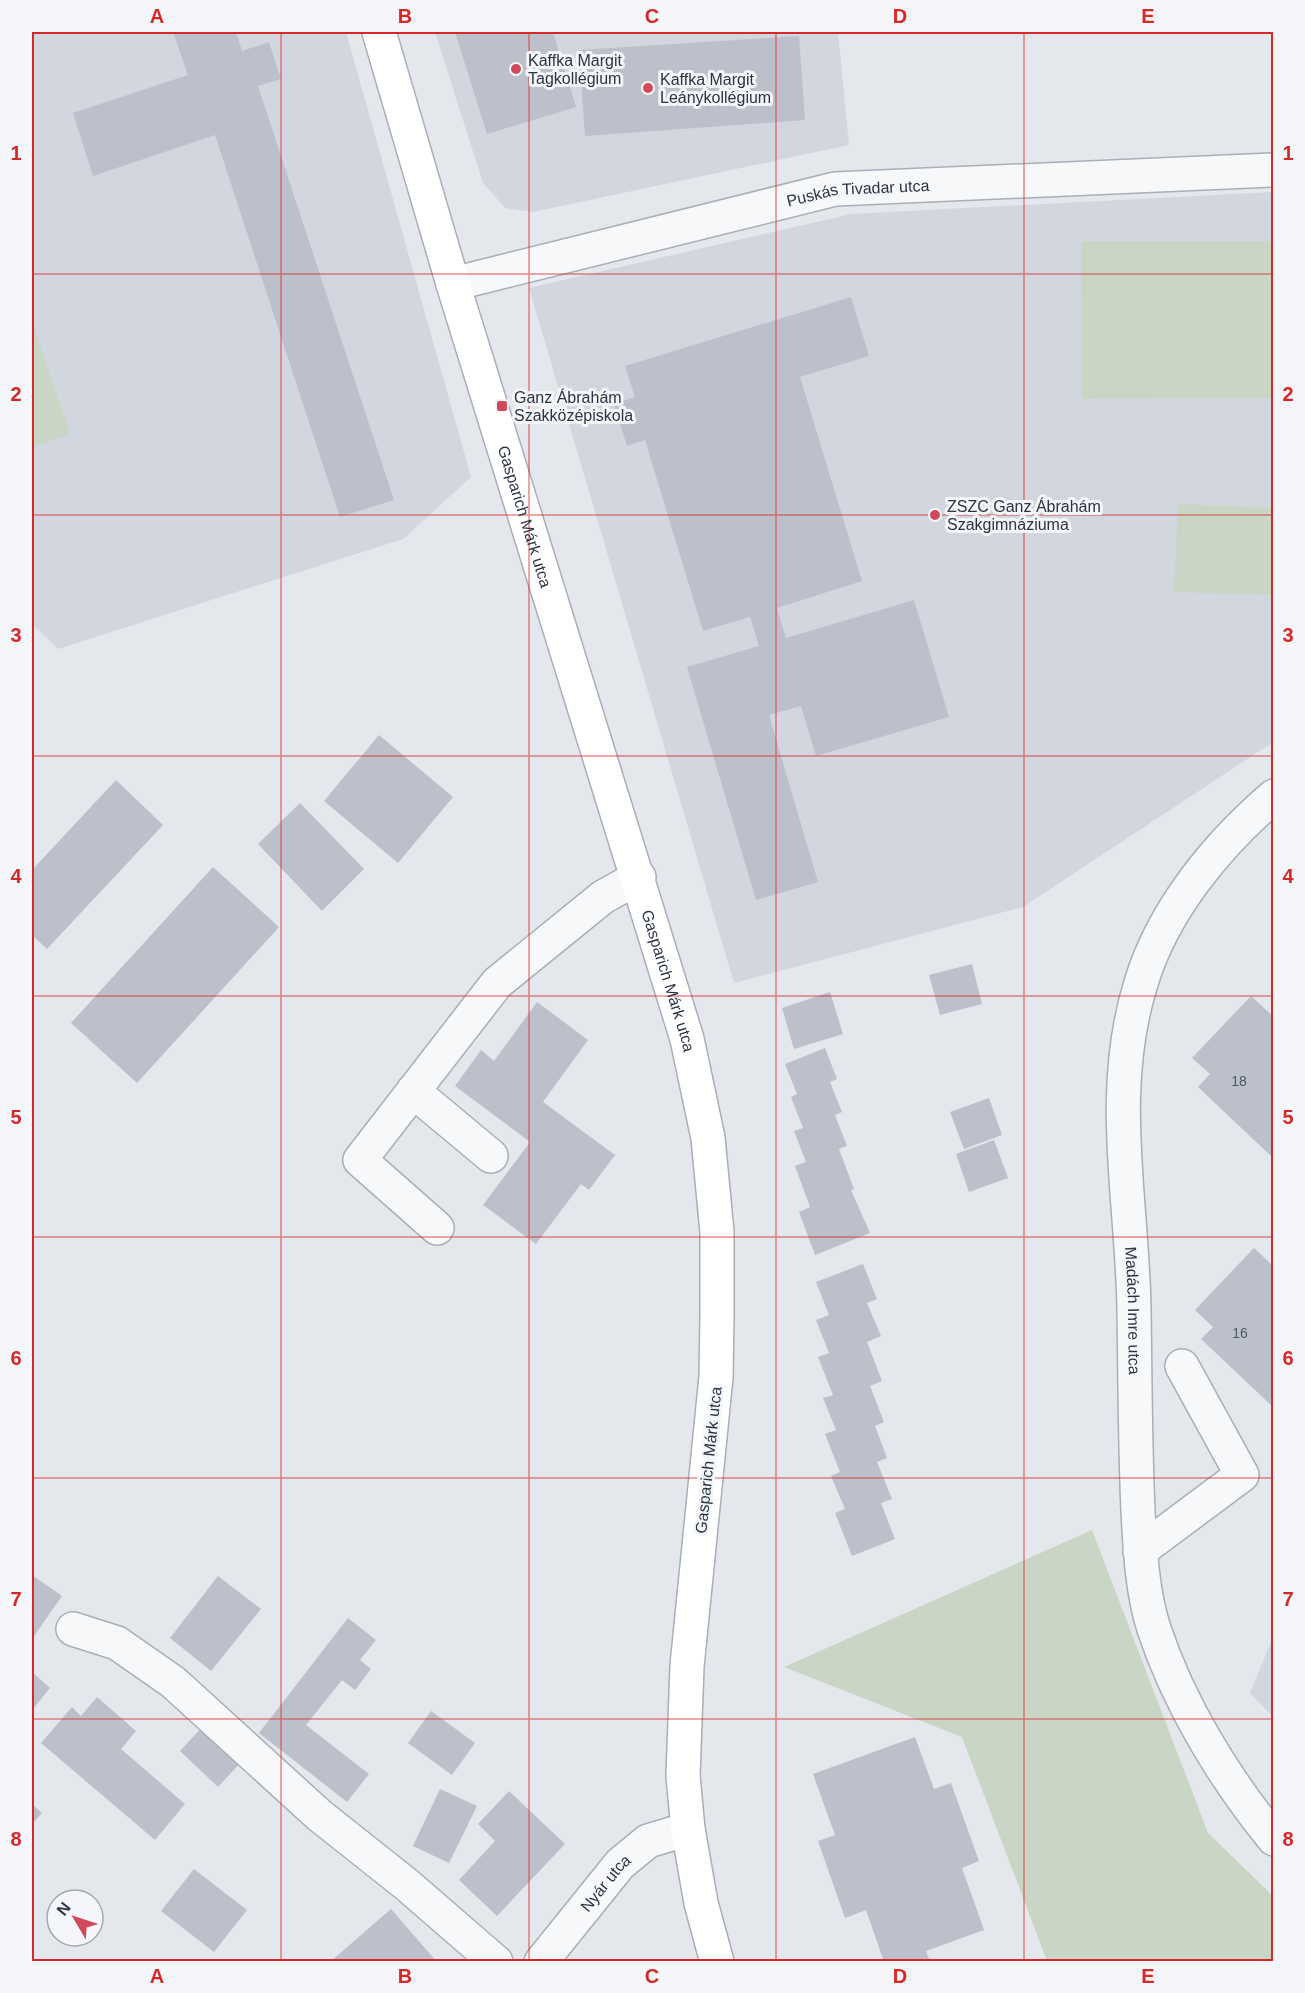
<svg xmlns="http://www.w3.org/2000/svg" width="1305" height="1993" font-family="Arial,sans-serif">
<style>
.built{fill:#d2d6de}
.green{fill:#c9d6c5}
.building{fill:#bbc0ca}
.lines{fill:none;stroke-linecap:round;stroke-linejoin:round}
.street-casing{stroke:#a9aeb7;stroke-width:36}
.secondary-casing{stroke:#a9aeb7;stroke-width:36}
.street{stroke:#f7f8fa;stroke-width:33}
.secondary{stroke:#fff;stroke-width:33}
.grid{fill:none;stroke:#d62828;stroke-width:1.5;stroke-opacity:0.55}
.poi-dot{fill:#d1495b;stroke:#f4f6f9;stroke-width:2}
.labels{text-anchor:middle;stroke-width:6;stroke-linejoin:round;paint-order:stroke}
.number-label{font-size:14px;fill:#4f5766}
.poi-label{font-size:16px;fill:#2b3445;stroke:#f4f6f9;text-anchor:start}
.street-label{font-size:16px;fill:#2b3445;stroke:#f4f6f9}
.neatline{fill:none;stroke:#d62828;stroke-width:2}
.grid-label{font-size:20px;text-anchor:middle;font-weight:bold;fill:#d62828}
</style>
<rect width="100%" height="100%" fill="#e4e7ec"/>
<path class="built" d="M 32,32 L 346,32 L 471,477 L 403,539 L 58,649 L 32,624 Z
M 435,32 L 838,32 L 849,145 L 533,212 L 505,208 L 483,183 Z
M 1273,192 L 1273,742 L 1023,907 L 734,983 L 529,288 L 851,214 Z
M 1273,1637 L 1273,1717 L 1250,1693 Z"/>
<path class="green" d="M 1273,241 L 1273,398 L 1082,399 L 1081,241 Z
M 32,321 L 70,434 L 32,447 Z
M 1178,504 L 1273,508 L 1273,595 L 1174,592 Z
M 1092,1530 L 1208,1833 L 1273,1896 L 1273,1961 L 1047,1961 L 962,1737 L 784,1667 Z"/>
<path class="building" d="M 173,32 L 236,32 L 242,51 L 269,42 L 281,79 L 258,86 L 394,500 L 340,517 L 215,135 L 93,176 L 73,113 L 188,75 Z
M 455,32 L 553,32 L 576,107 L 487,134 Z
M 799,36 L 805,120 L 585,136 L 579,50 Z
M 851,297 L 869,356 L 800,377 L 862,581 L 777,608 L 786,638 L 914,600 L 949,717 L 816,756 L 801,706 L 769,715 L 818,882 L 756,900 L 687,667 L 759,646 L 750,617 L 703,631 L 645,440 L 627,446 L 614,404 L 635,397 L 625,366 Z
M 379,735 L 453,797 L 398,863 L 324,801 Z
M 116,780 L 163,825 L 47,949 L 32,935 L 32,870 Z
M 300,803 L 364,869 L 322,911 L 258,844 Z
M 213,867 L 279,927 L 137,1083 L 71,1023 Z
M 972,964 L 982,1004 L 940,1015 L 929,975 Z
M 830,992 L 843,1034 L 794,1049 L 782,1008 Z
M 1251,996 L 1274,1017 L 1274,1159 L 1198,1087 L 1210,1074 L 1192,1058 Z
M 537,1002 L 588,1040 L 543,1102 L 615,1155 L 589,1190 L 581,1184 L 536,1244 L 483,1205 L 530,1142 L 455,1086 L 481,1050 L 494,1061 Z
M 825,1048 L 837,1079 L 830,1082 L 842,1112 L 835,1115 L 847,1146 L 839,1149 L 854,1189 L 851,1190 L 870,1233 L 815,1255 L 799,1212 L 810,1207 L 795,1166 L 806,1162 L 794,1131 L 803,1128 L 791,1097 L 797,1094 L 785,1064 Z
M 989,1098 L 1002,1135 L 964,1149 L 950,1112 Z
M 994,1140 L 1008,1178 L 969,1192 L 956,1154 Z
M 1254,1248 L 1274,1267 L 1274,1408 L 1201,1339 L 1213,1327 L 1195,1310 Z
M 863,1264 L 877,1299 L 867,1303 L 881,1336 L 867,1342 L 882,1381 L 870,1386 L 884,1422 L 875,1426 L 887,1458 L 877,1462 L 892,1499 L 881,1503 L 895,1539 L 852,1556 L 835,1513 L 845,1509 L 831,1476 L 840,1472 L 825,1434 L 836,1430 L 823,1398 L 833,1395 L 818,1357 L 829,1353 L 816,1320 L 829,1315 L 816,1282 Z
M 32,1575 L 62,1596 L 32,1639 Z
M 218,1576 L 261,1609 L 211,1671 L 170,1638 Z
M 348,1618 L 376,1640 L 360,1660 L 371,1669 L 355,1690 L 342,1680 L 306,1725 L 369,1774 L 347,1802 L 259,1733 Z
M 32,1672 L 50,1688 L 32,1710 Z
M 97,1697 L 136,1731 L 121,1749 L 185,1804 L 155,1840 L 41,1743 L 72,1707 L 81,1716 Z
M 431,1711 L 475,1743 L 452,1775 L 408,1743 Z
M 204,1725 L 242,1761 L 218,1787 L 180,1751 Z
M 915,1737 L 934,1789 L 951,1783 L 979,1861 L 962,1868 L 984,1930 L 926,1951 L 930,1962 L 884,1962 L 866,1910 L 845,1918 L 818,1841 L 835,1835 L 813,1774 Z
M 440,1789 L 477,1806 L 449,1863 L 413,1846 Z
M 509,1791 L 565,1844 L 497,1916 L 459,1880 L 495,1841 L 478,1824 Z
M 32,1804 L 42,1813 L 32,1824 Z
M 194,1869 L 247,1910 L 214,1952 L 161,1911 Z
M 391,1909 L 437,1962 L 330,1962 Z"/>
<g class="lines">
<defs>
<g id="street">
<path id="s1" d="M 453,284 L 835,189 L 1274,170"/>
<path id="s2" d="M 1274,796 C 1217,845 1163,910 1141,983 C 1107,1092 1132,1197 1134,1308 C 1135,1376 1135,1443 1138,1511 C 1140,1549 1142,1592 1154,1629 C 1179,1704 1224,1778 1274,1839"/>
<path d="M 413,1091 L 491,1156"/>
<path d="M 437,1228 L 360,1160 L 497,983 L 603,897 L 639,877"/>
<path d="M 1140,1551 L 1242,1475 L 1182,1366"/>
<path d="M 73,1629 L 117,1643 L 173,1682 L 319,1815 L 406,1884 L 496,1962"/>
<path id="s3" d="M 541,1962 L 620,1864 L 648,1841 L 688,1829"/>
</g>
<g id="secondary">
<path id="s4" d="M 379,32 L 453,284 L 687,1039 L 708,1138 L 717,1232 L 717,1315 L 716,1377 L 687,1666 L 683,1776 L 688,1829 L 701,1903 L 717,1962"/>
</g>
</defs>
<use href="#street" class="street-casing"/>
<use href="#secondary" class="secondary-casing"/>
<use href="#street" class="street"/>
<use href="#secondary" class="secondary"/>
</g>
<path class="grid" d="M 281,32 L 281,1962M 529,32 L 529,1962M 776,32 L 776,1962M 1024,32 L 1024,1962M 32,274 L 1274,274M 32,515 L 1274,515M 32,756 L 1274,756M 32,996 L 1274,996M 32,1237 L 1274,1237M 32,1478 L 1274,1478M 32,1719 L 1274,1719"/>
<g class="poi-dot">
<circle cx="516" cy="69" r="6"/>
<circle cx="648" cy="88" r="6"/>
<rect x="496" y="400" width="12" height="12" rx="3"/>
<circle cx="935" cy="515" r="6"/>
</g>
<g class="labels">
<g class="number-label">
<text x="1239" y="1086">18</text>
<text x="1240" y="1338">16</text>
</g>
<g class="poi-label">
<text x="528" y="66">Kaffka Margit<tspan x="528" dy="18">Tagkollégium</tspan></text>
<text x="660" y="85">Kaffka Margit<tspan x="660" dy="18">Leánykollégium</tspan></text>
<text x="514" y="403">Ganz Ábrahám<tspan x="514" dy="18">Szakközépiskola</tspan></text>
<text x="947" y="512">ZSZC Ganz Ábrahám<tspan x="947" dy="18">Szakgimnáziuma</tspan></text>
</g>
<g class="street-label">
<text dy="6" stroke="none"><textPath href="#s1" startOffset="416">Puskás Tivadar utca</textPath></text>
<text dy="6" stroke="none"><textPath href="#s4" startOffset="506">Gasparich Márk utca</textPath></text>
<text dy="6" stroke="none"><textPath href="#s4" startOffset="992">Gasparich Márk utca</textPath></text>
<text dy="6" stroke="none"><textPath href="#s2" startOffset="562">Madách Imre utca</textPath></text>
<text transform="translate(708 1460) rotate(-84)" y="6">Gasparich Márk utca</text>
<text dy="6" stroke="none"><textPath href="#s3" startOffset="102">Nyár utca</textPath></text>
</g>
</g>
<rect width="1305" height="1993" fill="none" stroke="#f4f6f9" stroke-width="66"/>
<g transform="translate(75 1918) rotate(309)"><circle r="28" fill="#f4f6f9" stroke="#a4a8b1" stroke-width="1.5"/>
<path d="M0-4.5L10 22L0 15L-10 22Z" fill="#d1495b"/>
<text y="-9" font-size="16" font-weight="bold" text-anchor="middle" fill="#2b3445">N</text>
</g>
<rect x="33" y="33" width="1239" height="1927" class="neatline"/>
<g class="grid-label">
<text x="157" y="23">A</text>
<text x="405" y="23">B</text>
<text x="652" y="23">C</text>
<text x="900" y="23">D</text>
<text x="1148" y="23">E</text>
<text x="16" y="160">1</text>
<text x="1288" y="160">1</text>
<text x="16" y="401">2</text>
<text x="1288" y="401">2</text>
<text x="16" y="642">3</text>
<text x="1288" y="642">3</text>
<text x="16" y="883">4</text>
<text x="1288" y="883">4</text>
<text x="16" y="1124">5</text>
<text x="1288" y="1124">5</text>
<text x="16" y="1365">6</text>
<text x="1288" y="1365">6</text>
<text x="16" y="1606">7</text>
<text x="1288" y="1606">7</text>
<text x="16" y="1846">8</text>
<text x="1288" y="1846">8</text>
<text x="157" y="1983">A</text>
<text x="405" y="1983">B</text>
<text x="652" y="1983">C</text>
<text x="900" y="1983">D</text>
<text x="1148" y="1983">E</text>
</g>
</svg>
